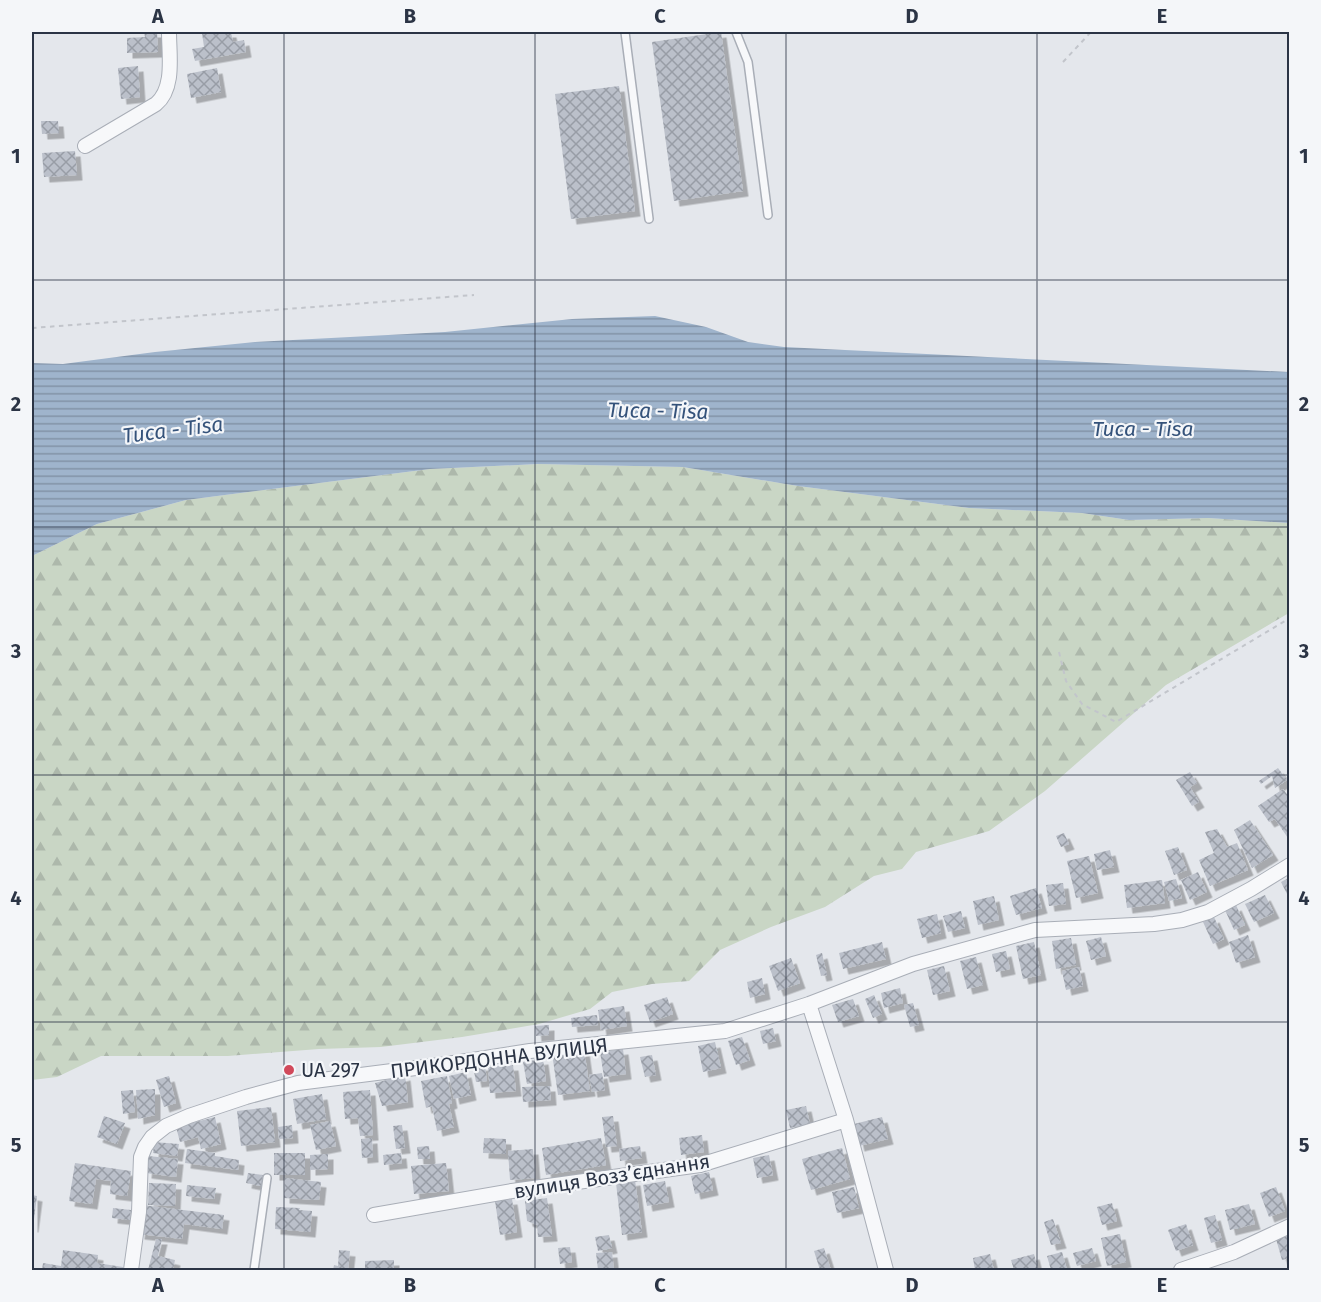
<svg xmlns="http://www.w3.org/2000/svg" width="1321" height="1302" font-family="'Fira Sans',sans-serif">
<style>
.forest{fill:url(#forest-firs)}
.water{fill:url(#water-rules)}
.building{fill:url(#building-cross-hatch);filter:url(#shadow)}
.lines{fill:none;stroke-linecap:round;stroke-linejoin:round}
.service-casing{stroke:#a9aeb7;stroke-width:10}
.minor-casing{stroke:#a9aeb7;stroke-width:16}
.path{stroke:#c2c5cb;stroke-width:2;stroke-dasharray:4.5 4.5;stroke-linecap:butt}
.service{stroke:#f7f8fa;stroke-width:7}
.minor{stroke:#f7f8fa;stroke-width:14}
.grid{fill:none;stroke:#2b3445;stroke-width:1.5;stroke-opacity:0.55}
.poi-dot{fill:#d1495b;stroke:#f4f6f9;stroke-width:2}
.labels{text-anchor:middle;stroke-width:4.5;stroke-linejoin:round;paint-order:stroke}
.street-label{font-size:20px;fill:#2b3445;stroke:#f4f6f9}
.poi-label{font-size:20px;fill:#2b3445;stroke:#f4f6f9;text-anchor:start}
.water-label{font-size:21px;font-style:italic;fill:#34527a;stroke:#f4f6f9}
.neatline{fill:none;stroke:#2b3445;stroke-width:2}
.grid-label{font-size:20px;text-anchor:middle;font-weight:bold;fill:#2b3445}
</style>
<defs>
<pattern id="forest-firs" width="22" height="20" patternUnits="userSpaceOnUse" patternTransform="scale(1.5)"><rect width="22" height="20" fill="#c9d6c5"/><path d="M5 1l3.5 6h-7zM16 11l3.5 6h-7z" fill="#adb8ab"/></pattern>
<pattern id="water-rules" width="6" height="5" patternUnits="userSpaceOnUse" patternTransform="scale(1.5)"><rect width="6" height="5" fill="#9fb4cc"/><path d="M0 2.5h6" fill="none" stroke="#8293a7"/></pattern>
<pattern id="building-cross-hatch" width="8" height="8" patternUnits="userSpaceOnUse" patternTransform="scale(1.5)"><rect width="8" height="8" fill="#bbc0ca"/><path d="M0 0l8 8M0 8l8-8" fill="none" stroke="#989da6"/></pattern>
<filter id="shadow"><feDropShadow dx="5.5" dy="5.5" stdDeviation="0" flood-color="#0004"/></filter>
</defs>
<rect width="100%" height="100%" fill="#e4e7ec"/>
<path class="forest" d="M 539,464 L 683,467 L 798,486 L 969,508 L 1082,513 L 1129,520 L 1208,518 L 1289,523 L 1289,613 L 1166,685 L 1045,791 L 989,831 L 916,852 L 902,869 L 874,876 L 825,907 L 771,927 L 720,950 L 689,981 L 652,984 L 612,992 L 590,1009 L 539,1024 L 462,1037 L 381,1047 L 319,1049 L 228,1056 L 101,1056 L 57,1077 L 32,1080 L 32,556 L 97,524 L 186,500 L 430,469 Z"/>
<path class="water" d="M 655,316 L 706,327 L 748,342 L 784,347 L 1289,372 L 1289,523 L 1208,518 L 1129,520 L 1082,513 L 969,508 L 798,486 L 683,467 L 538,464 L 430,469 L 186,500 L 97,524 L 32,556 L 32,402 L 34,397 L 32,395 L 32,363 L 63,364 L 155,352 L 255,342 L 445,332 L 572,319 Z"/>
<path class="building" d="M 144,32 L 157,32 L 158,52 L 127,53 L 127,38 L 145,37 Z
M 211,32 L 231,32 L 233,42 L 244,40 L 246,52 L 195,61 L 192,49 L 204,47 L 202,33 Z
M 721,32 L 743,191 L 674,201 L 652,42 Z
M 138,66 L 140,97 L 121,99 L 118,68 Z
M 217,68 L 221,92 L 191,98 L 187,74 Z
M 619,86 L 635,211 L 571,219 L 555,94 Z
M 41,121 L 58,121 L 59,133 L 42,134 Z
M 75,151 L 77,175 L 44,177 L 42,153 Z
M 1278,768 L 1287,780 L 1275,788 L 1272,776 L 1261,784 L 1259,781 Z
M 1190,772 L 1197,783 L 1190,787 L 1199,802 L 1192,806 L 1176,780 Z
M 1283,789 L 1290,798 L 1290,841 L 1275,819 L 1269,822 L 1258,806 Z
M 1250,820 L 1273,855 L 1252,868 L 1234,830 Z
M 1217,829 L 1227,847 L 1237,843 L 1248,870 L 1210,886 L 1199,860 L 1214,853 L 1205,832 Z
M 1064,833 L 1069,844 L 1061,847 L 1056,836 Z
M 1178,847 L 1187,870 L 1174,875 L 1165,851 Z
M 1110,850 L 1114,867 L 1097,870 L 1094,854 Z
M 1089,856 L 1098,893 L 1076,898 L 1067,861 Z
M 1198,872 L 1207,892 L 1190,900 L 1181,880 Z
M 1290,877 L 1290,895 L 1288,896 L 1281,882 Z
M 1176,879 L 1182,898 L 1169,901 L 1164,882 Z
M 1162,880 L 1165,903 L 1127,908 L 1124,885 Z
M 1063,883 L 1066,904 L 1049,906 L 1046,885 Z
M 1036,888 L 1042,908 L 1016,915 L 1010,896 Z
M 1265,895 L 1274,913 L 1254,922 L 1245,904 Z
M 994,896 L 999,920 L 978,925 L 973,901 Z
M 1236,905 L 1245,925 L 1234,930 L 1225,910 Z
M 961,911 L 965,928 L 948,932 L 943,916 Z
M 937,914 L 941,933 L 922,938 L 917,919 Z
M 1214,917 L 1224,939 L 1213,944 L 1203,922 Z
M 1248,935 L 1255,957 L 1236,963 L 1229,942 Z
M 1101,937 L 1106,956 L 1091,960 L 1086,941 Z
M 1071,938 L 1076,965 L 1056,969 L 1052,941 Z
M 882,942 L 886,959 L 843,969 L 839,953 Z
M 1034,942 L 1041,975 L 1023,979 L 1016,946 Z
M 1006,951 L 1010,969 L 996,972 L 992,954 Z
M 822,953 L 827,975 L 821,976 L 816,955 Z
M 976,957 L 983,985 L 967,989 L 960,961 Z
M 791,958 L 800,983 L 778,991 L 769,966 Z
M 944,966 L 950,991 L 933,995 L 927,970 Z
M 1079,967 L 1083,986 L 1066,990 L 1062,971 Z
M 762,978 L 765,994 L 750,998 L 747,982 Z
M 900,988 L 903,1003 L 884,1008 L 881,993 Z
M 874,995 L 882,1014 L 873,1018 L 865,999 Z
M 667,997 L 673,1014 L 650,1022 L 644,1005 Z
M 853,999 L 859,1016 L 838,1022 L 832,1005 Z
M 913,1003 L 919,1025 L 910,1027 L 904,1005 Z
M 624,1006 L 627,1026 L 601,1030 L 598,1010 Z
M 597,1015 L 598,1025 L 572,1027 L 571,1018 Z
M 549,1025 L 549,1035 L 536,1036 L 535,1026 Z
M 773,1028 L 776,1041 L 763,1044 L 760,1031 Z
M 742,1037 L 750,1060 L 736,1065 L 728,1041 Z
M 715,1042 L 721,1068 L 703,1072 L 698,1046 Z
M 584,1048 L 590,1091 L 558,1095 L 552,1053 Z
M 623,1049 L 626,1074 L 604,1077 L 600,1052 Z
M 652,1055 L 656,1075 L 645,1077 L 640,1057 Z
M 543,1059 L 546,1081 L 527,1084 L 523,1062 Z
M 485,1065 L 487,1081 L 476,1082 L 473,1066 Z
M 513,1065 L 516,1091 L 490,1093 L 488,1067 Z
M 466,1072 L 471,1095 L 454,1099 L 449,1076 Z
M 602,1073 L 605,1090 L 592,1092 L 589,1075 Z
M 405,1075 L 408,1102 L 382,1106 L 375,1083 Z
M 169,1076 L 176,1103 L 164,1107 L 156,1080 Z
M 447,1076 L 452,1103 L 449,1104 L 454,1127 L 437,1131 L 432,1106 L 426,1108 L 421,1081 Z
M 550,1086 L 551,1100 L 523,1102 L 522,1087 Z
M 155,1089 L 155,1115 L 138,1119 L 136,1090 Z
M 133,1090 L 135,1112 L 123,1114 L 121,1091 Z
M 370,1090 L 373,1135 L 360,1136 L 358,1118 L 345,1119 L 343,1092 Z
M 322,1094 L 326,1119 L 297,1124 L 293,1099 Z
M 806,1106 L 810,1124 L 790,1128 L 786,1110 Z
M 271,1107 L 275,1142 L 241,1146 L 237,1111 Z
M 104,1116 L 125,1123 L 117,1144 L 97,1137 Z
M 613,1116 L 617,1146 L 606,1147 L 602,1117 Z
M 215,1117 L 221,1144 L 201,1149 L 198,1137 L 180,1142 L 176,1127 Z
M 882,1117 L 888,1139 L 859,1146 L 854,1124 Z
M 330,1121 L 336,1146 L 316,1150 L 310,1125 Z
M 292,1125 L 293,1138 L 279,1139 L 278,1127 Z
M 402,1125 L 405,1148 L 396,1149 L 393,1126 Z
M 702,1135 L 704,1152 L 681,1155 L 679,1138 Z
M 372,1138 L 373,1157 L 362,1158 L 361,1139 Z
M 484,1138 L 506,1139 L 506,1154 L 483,1153 Z
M 601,1138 L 606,1165 L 546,1175 L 542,1148 Z
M 154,1142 L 179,1144 L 177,1156 L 153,1153 Z
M 429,1146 L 430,1159 L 418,1159 L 417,1147 Z
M 640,1146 L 642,1158 L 620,1161 L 619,1149 Z
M 842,1148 L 850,1179 L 811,1190 L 802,1159 Z
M 187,1149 L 215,1153 L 215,1156 L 239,1160 L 238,1170 L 185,1163 Z
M 533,1149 L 535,1178 L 510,1180 L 508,1151 Z
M 274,1153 L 305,1153 L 305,1175 L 274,1175 Z
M 401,1153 L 402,1163 L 384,1165 L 383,1155 Z
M 328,1154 L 328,1169 L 310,1170 L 310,1155 Z
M 769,1155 L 773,1175 L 757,1178 L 753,1158 Z
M 148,1156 L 178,1159 L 176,1177 L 146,1173 Z
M 75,1163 L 131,1171 L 127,1196 L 110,1194 L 111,1181 L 96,1179 L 92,1204 L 69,1201 Z
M 446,1163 L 449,1191 L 414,1194 L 411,1166 Z
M 709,1172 L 713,1190 L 695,1194 L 691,1176 Z
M 248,1173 L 263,1175 L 261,1186 L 246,1183 Z
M 285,1178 L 321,1182 L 319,1200 L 284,1198 Z
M 635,1180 L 642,1232 L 622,1235 L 616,1183 Z
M 665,1181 L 669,1202 L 647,1206 L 643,1185 Z
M 149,1183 L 176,1184 L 175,1206 L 148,1205 Z
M 187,1185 L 216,1188 L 214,1199 L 186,1196 Z
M 854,1187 L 859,1208 L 837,1213 L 832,1192 Z
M 1276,1187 L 1285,1211 L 1269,1217 L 1260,1193 Z
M 32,1195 L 37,1196 L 33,1227 L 32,1227 Z
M 547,1198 L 552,1236 L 538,1237 L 537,1225 L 527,1221 L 525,1201 Z
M 512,1199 L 517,1232 L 500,1235 L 495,1201 Z
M 1112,1203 L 1117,1221 L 1102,1225 L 1097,1207 Z
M 1249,1204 L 1255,1224 L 1230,1230 L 1225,1210 Z
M 142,1205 L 224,1215 L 222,1229 L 184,1224 L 182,1239 L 139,1234 Z
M 276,1207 L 300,1208 L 299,1210 L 312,1211 L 310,1232 L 275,1229 Z
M 113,1208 L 131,1210 L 130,1220 L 112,1218 Z
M 1215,1215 L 1222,1240 L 1211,1243 L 1204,1218 Z
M 1053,1219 L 1061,1243 L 1051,1245 L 1044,1222 Z
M 1186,1224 L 1193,1245 L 1176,1251 L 1168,1230 Z
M 1120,1234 L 1126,1262 L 1107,1266 L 1101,1238 Z
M 609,1235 L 612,1248 L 598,1251 L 595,1237 Z
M 1290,1235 L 1290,1258 L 1282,1260 L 1276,1239 Z
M 156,1239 L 162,1239 L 158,1256 L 175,1260 L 173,1270 L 148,1270 Z
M 570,1247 L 572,1262 L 560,1264 L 558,1248 Z
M 824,1248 L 831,1270 L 820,1270 L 814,1251 Z
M 1092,1248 L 1096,1261 L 1077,1266 L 1073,1253 Z
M 63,1250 L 98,1255 L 97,1263 L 123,1267 L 123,1270 L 42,1270 L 43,1263 L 61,1266 Z
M 339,1250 L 350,1251 L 348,1270 L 333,1270 L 334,1265 L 338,1266 Z
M 612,1252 L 614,1270 L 598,1270 L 596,1253 Z
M 1062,1252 L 1067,1270 L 1051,1270 L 1047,1256 Z
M 990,1254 L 994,1270 L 975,1270 L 973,1258 Z
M 1034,1254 L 1038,1270 L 1014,1270 L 1011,1260 Z
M 394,1260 L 394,1270 L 365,1270 L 365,1261 Z"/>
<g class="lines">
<defs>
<path id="service" d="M 625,32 L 649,219
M 736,32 L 748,62 L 768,215
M 254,1270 L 267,1178"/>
<path id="minor" d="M 85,146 L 156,104 C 175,88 169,55 169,32
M 809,1004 L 846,1120 L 886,1270
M 374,1215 L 512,1191 L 700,1165 L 846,1120
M 131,1270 L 139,1212 L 141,1157 L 145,1147 L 152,1137 L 166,1126 L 189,1116 L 246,1097 L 298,1083 L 447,1064 L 530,1051 L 725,1031 L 809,1004 L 913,964 L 1035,930 L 1154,924 L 1182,920 L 1208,912 L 1251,889 L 1290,865
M 1181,1270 L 1234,1252 L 1290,1226"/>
</defs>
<use href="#service" class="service-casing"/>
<use href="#minor" class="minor-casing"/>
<path class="path" d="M 1063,62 L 1091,32
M 32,328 L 474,295
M 1059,652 L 1066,681 L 1082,704 L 1116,722 L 1290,618"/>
<use href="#service" class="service"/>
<use href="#minor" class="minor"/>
</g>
<path class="grid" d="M 284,32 L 284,1270M 535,32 L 535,1270M 786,32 L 786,1270M 1037,32 L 1037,1270M 32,280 L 1290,280M 32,527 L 1290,527M 32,775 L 1290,775M 32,1022 L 1290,1022"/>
<circle class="poi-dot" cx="289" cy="1070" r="6"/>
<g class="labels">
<g class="street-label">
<text transform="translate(499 1058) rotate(-7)" y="7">ПРИКОРДОННА ВУЛИЦЯ</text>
<text transform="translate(612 1176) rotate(-9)" y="7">вулиця Воззʼєднання</text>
</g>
<g class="poi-label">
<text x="301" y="1077">UA 297</text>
</g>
<g class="water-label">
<text transform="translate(658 411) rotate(1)" y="7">Тиса - Tisa</text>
<text x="1143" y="436">Тиса - Tisa</text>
<text transform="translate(173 430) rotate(-7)" y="7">Тиса - Tisa</text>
</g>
</g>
<rect width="1321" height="1302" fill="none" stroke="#f4f6f9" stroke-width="66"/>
<rect x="33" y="33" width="1255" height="1236" class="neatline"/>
<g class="grid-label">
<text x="158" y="23">A</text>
<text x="410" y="23">B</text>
<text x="660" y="23">C</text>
<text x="912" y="23">D</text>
<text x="1162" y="23">E</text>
<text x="16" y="163">1</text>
<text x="1304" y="163">1</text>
<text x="16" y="411">2</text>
<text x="1304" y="411">2</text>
<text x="16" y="658">3</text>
<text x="1304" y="658">3</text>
<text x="16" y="905">4</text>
<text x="1304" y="905">4</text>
<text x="16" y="1152">5</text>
<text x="1304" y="1152">5</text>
<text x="158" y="1292">A</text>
<text x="410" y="1292">B</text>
<text x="660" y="1292">C</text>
<text x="912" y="1292">D</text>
<text x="1162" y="1292">E</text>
</g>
</svg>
